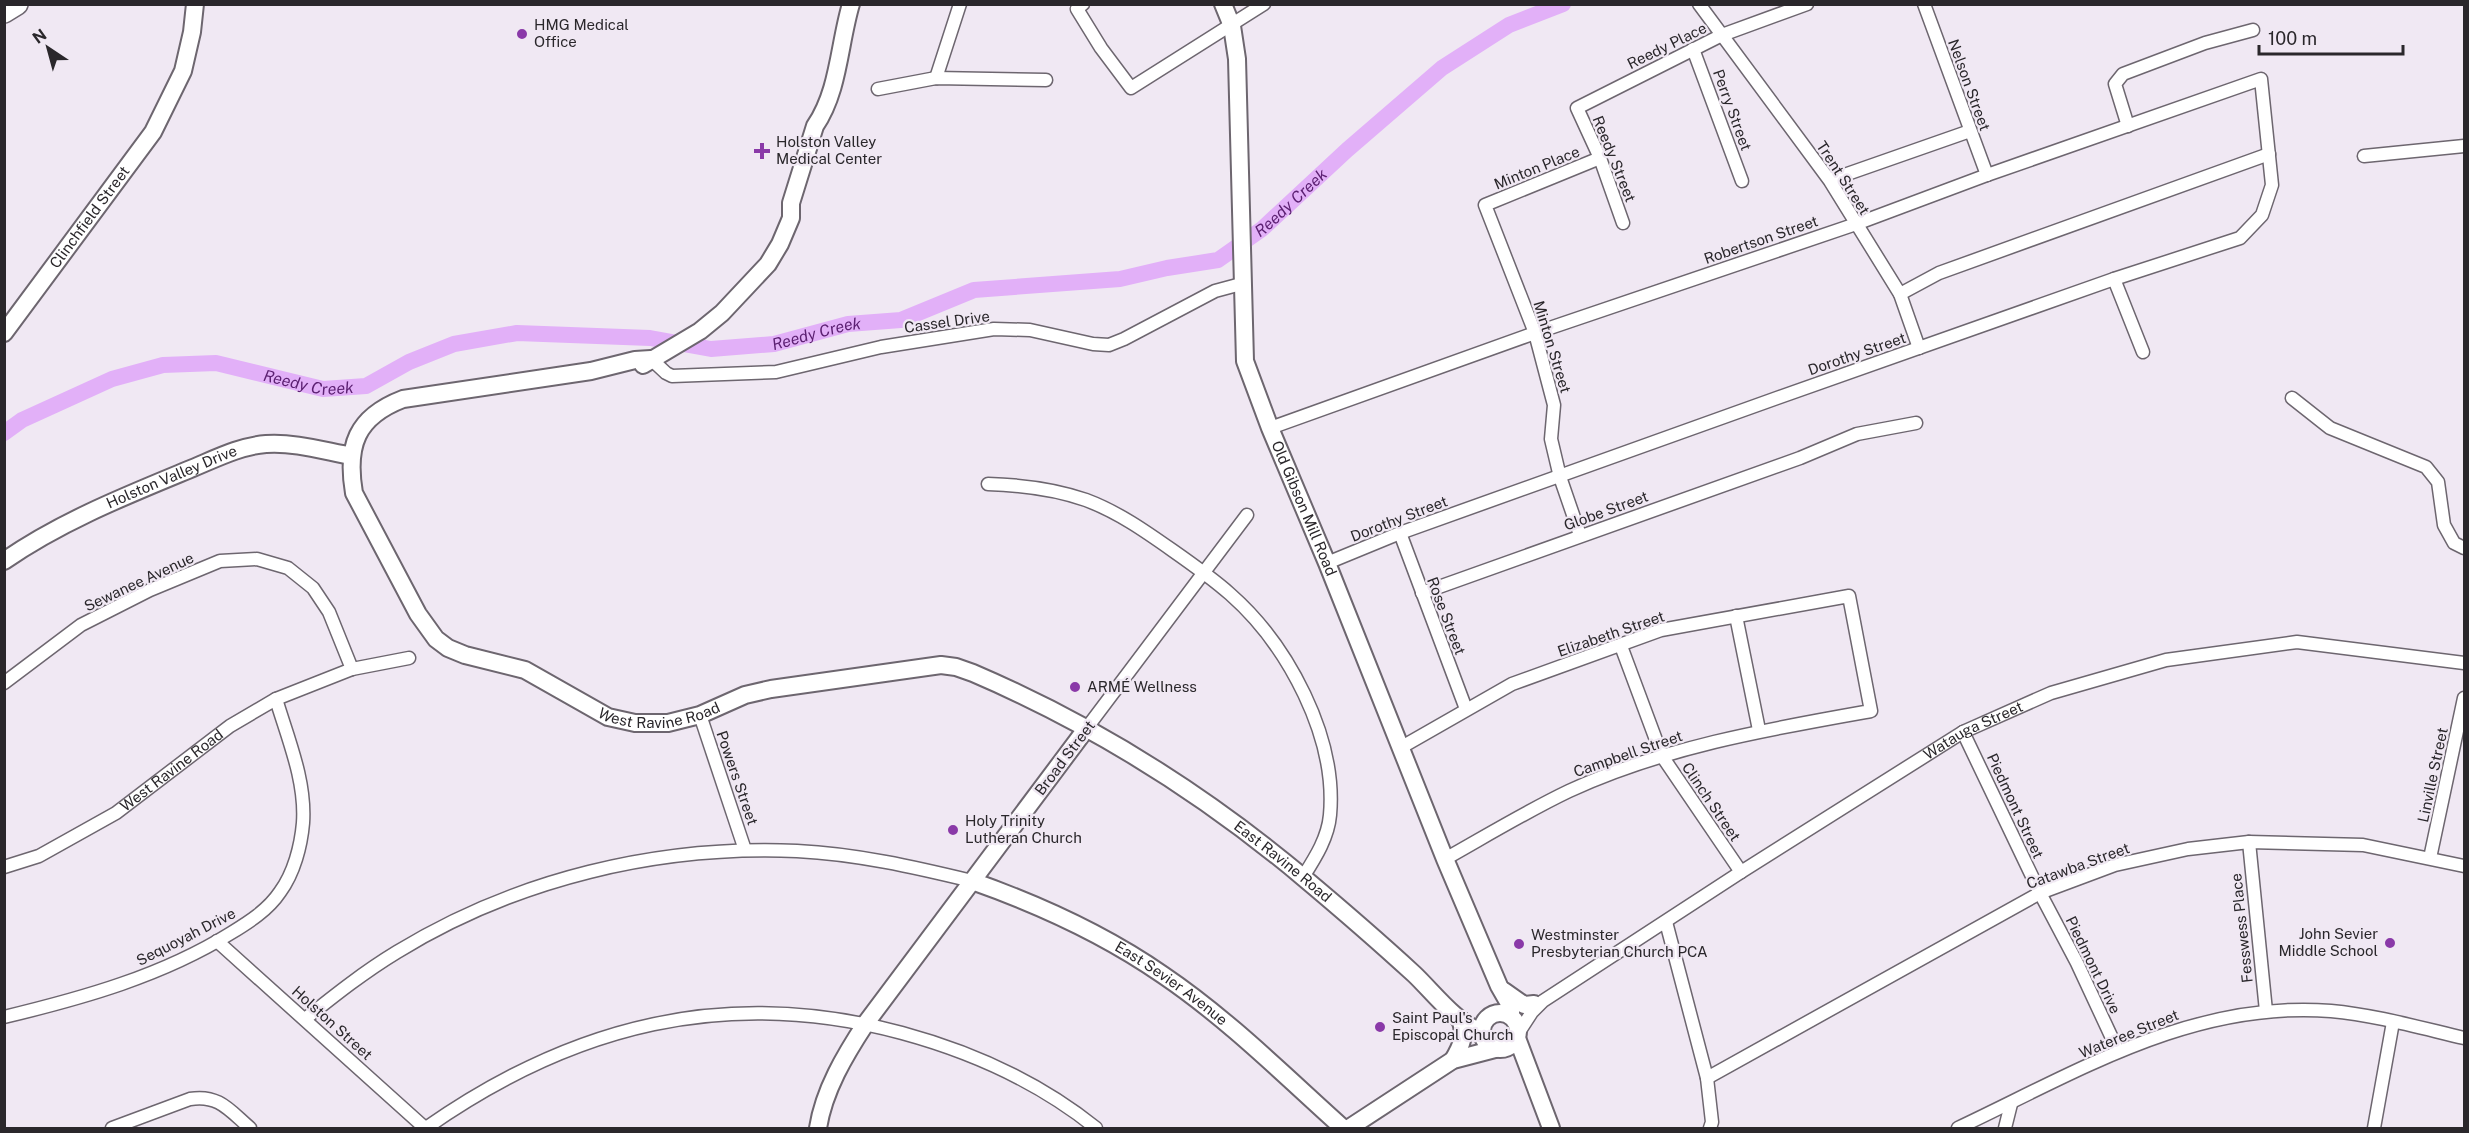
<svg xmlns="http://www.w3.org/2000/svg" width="2469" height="1133" font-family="'Public Sans',sans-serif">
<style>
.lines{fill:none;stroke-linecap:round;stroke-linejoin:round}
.river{stroke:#e2b0f8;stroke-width:16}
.street-casing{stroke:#6d666f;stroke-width:15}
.secondary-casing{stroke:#6d666f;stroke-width:20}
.highway-casing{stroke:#6d666f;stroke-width:24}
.street{stroke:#fff;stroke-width:12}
.secondary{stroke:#fff;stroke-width:16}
.highway{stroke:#fff;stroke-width:21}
.poi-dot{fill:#8a39a8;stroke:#f0e8f3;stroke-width:2}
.labels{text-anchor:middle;stroke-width:4.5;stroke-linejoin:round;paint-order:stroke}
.poi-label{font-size:15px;fill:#2a272b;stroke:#f0e8f3;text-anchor:start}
.street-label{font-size:15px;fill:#2a272b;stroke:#f0e8f3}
.water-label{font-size:16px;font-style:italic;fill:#5c2072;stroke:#f0e8f3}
</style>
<rect width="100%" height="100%" fill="#f0e8f3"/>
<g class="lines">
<path class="river" id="s1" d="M 4,433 L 22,420 L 112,379 L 163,365 L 216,363 L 323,389 L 366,386 L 409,362 L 454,344 L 517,333 L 650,338 L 711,349 L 774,344 L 848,324 L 901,320 L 974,290 L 1120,279 L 1167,268 L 1218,260 L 1262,229 L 1347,150 L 1442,68 L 1509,25 L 1563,4"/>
<defs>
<g id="street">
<path d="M 1083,4 L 1077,9 L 1101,48 L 1131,88 L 1264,4"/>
<path d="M 1699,4 L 1830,181 L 1900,294 L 1919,348"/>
<path d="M 1924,4 L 1987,175"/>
<path d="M 1693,49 L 1742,181"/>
<path d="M 936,78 L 960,4"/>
<path d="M 878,89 L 936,78 L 1046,80"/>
<path d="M 2128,126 L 2115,84 L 2123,74 L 2205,43 L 2253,30"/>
<path d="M 2364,156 L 2464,146"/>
<path d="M 1830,180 L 1970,131"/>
<path d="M 1623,223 L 1600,158 L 1577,108 L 1722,35 L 1807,4"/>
<path d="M 2114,279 L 2143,352"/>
<path d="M 1900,294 L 1939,273 L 2269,154"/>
<path d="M 651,359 L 666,373 L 672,376 L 776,372 L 881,347 L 994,329 L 1030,330 L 1093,344 L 1109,345 L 1124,339 L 1215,291 L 1241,284"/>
<path d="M 2292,398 L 2330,428 L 2426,467 L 2438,482 L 2444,525 L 2454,543 L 2464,548"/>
<path d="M 1270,428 L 1535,333 L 1856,224 L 1987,175 L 2261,79 L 2272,185 L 2262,215 L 2240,238 L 2114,279 L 1777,398 L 1400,533 L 1327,563"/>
<path d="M 988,484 C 1021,485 1055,489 1086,500 C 1118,512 1145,531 1172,550 C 1192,564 1212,578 1230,594 C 1288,645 1337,737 1330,815 C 1328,838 1315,858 1303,877"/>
<path d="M 1400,533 L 1466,709"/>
<path d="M 1580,535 L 1560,477 L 1551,439 L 1554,405 L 1535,333 L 1485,205 L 1600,158"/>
<path d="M 1422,593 L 1800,458 L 1857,434 L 1916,423"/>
<path d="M 1736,616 L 1759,730"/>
<path d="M 1621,646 L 1662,756 L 1741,872"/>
<path d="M 4,683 L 81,625 L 150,590 L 220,561 L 257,559 L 288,568 L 313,588 L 329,612 L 352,669"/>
<path d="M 700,715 L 745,850"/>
<path d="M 1086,729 L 1247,515"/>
<path d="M 1963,732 L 2040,893 L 2077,963 L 2118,1051"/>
<path d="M 1400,748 L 1512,684 L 1661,630 L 1849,596 L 1871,711 C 1769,729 1664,747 1569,791 C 1527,811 1486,836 1445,859"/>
<path d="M 2249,842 L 2266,1011"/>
<path d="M 2430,858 L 2464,698"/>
<path id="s2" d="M 4,867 L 39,856 L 116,813 L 230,726 L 276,699 L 352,669 L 409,658"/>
<path d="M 1666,922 L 1707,1078 L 1712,1122 L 1710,1128"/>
<path d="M 217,941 L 425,1128"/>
<path d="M 4,1017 C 83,998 162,976 231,933 C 249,922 268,910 280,892 C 294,873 301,846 303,823 C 306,781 288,739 276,699"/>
<path d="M 305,1019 C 335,995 364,972 397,952 C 516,879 658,845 797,851 C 857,854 914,867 972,881"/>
<path id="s3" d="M 1519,1032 L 1532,1012 L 1543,1001 L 1741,872 L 1963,732 L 2051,693 L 2166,660 L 2297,642 L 2464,663"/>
<path d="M 1707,1078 L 2040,893 L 2115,865 L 2188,849 L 2249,842 L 2363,845 L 2464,866"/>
<path d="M 112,1128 L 190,1099 C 219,1094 230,1111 250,1128"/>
<path d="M 426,1128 C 573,1025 727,986 902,1033 C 972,1052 1040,1083 1096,1128"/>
<path d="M 1958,1128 C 2077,1072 2193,1000 2331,1011 C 2375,1015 2421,1028 2464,1038"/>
<path d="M 2005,1128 L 2011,1104"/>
<path d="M 2374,1128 L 2393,1022"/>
</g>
<g id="secondary">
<path id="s4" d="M 1223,4 L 1232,26 L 1237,59 L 1245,361 L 1270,428 L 1327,563 L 1445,859 L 1499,986 L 1511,1007 L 1511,1016"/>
<path id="s5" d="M 4,333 L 153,132 L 183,71 L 192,32 L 195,4"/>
<path id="s6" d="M 651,359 L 635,360 L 591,371 L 403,399 C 356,417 346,446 354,493 L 418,614 L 436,639 L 448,648 L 465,655 L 525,670 L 608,717 L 635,723 L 668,723 L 700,715 L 745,695 L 771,689 L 941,665 L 956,667 L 973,673 C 1092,724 1205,795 1304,878 C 1341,909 1378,941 1414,974 C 1433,992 1457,1024 1482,1032"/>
<path d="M 643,365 L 700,331 L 722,313 L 768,264 L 780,244 L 791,218 L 791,203 L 815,126 C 839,91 839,44 851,4"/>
<path id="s7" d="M 4,561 C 60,522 125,496 188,470 C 213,460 239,446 266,444 C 295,442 324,451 352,456"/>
<path id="s8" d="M 972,881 C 1040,905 1104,934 1163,975 C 1228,1019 1285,1076 1343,1128"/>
<path d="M 1504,991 L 1524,1005 L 1534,1004"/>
<circle cx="1500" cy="1031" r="18"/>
<path d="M 1517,1038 L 1551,1128"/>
<path d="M 1453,1060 C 1462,1045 1466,1035 1460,1019"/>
<path d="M 818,1128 C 824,1090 845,1055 866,1023 L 1086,729"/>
<path d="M 1349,1128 L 1453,1060 L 1495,1049"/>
</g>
<path id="highway" d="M 4,12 L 17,4"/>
</defs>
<use href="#street" class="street-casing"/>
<use href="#secondary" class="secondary-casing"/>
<use href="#highway" class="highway-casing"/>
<use href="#street" class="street"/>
<use href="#secondary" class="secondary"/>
<use href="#highway" class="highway"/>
</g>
<g class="poi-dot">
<circle cx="522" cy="34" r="6"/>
<path d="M759 142h6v6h6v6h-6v6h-6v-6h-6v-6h6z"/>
<circle cx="1075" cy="687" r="6"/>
<circle cx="953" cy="830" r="6"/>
<circle cx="2390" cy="943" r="6"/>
<circle cx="1519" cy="944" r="6"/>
<circle cx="1380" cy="1027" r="6"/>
</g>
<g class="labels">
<g class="poi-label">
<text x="534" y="30">HMG Medical<tspan x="534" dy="17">Office</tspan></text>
<text x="776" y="147">Holston Valley<tspan x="776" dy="17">Medical Center</tspan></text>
<text x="1087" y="692">ARMÉ Wellness</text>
<text x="965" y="826">Holy Trinity<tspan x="965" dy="17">Lutheran Church</tspan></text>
<text x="2378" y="939" text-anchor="end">John Sevier<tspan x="2378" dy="17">Middle School</tspan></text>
<text x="1531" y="940">Westminster<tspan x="1531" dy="17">Presbyterian Church PCA</tspan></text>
<text x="1392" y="1023">Saint Paul's<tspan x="1392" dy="17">Episcopal Church</tspan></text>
</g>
<g class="street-label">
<text transform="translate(1667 46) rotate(-26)" y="5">Reedy Place</text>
<text transform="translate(1969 85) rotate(70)" y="5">Nelson Street</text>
<text transform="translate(1732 110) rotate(70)" y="5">Perry Street</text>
<text transform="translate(1614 159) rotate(68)" y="5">Reedy Street</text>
<text transform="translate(1537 168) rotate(-22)" y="5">Minton Place</text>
<text transform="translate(1843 178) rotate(57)" y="5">Trent Street</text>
<text dy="5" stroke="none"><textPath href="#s5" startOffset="144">Clinchfield Street</textPath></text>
<text transform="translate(1761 240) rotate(-19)" y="5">Robertson Street</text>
<text transform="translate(947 322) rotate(-8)" y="5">Cassel Drive</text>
<text transform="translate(1552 347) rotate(73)" y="5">Minton Street</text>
<text transform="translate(1857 354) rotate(-19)" y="5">Dorothy Street</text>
<text dy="5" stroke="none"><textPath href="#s7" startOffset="188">Holston Valley Drive</textPath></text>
<text dy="5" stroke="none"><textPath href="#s4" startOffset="518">Old Gibson Mill Road</textPath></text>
<text transform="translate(1606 511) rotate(-20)" y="5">Globe Street</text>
<text transform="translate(1399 519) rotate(-21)" y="5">Dorothy Street</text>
<text transform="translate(139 582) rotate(-25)" y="5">Sewanee Avenue</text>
<text transform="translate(1446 616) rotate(69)" y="5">Rose Street</text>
<text transform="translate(1611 634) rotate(-19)" y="5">Elizabeth Street</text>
<text dy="5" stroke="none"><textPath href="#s6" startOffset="780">West Ravine Road</textPath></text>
<text dy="5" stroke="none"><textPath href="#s3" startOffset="548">Watauga Street</textPath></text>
<text transform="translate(1628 754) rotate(-19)" y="5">Campbell Street</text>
<text transform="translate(1065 758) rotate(-53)" y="5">Broad Street</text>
<text dy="5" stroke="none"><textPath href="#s2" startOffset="195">West Ravine Road</textPath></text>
<text transform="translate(2433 775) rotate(-78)" y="5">Linville Street</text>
<text transform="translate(737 778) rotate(71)" y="5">Powers Street</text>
<text transform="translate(1711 802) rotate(56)" y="5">Clinch Street</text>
<text transform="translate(2015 806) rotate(65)" y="5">Piedmont Street</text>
<text dy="5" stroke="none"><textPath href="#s6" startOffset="1466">East Ravine Road</textPath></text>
<text transform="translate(2078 866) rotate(-20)" y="5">Catawba Street</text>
<text transform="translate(2242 928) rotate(-96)" y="5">Fesswess Place</text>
<text transform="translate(186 937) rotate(-27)" y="5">Sequoyah Drive</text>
<text transform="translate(2093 965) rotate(64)" y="5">Piedmont Drive</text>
<text dy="5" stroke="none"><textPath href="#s8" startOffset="225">East Sevier Avenue</textPath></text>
<text transform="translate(332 1023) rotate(42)" y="5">Holston Street</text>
<text transform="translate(2129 1034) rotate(-22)" y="5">Wateree Street</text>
</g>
<g class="water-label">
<text dy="6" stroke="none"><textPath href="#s1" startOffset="1348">Reedy Creek</textPath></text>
<text dy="6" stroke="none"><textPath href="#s1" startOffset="844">Reedy Creek</textPath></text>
<text dy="6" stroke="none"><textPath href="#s1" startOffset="322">Reedy Creek</textPath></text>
</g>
</g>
<rect width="2469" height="1133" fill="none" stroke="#2a272b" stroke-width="12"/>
<g transform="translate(48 48) rotate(324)" stroke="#f0e8f3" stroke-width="4.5" paint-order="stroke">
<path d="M0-4.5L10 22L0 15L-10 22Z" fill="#2a272b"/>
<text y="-9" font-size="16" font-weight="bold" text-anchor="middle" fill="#2a272b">N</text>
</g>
<path d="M2259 45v9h144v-9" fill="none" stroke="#2a272b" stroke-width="3"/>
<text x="2268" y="45" font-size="18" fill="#2a272b" stroke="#f0e8f3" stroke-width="4.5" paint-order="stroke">100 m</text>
</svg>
